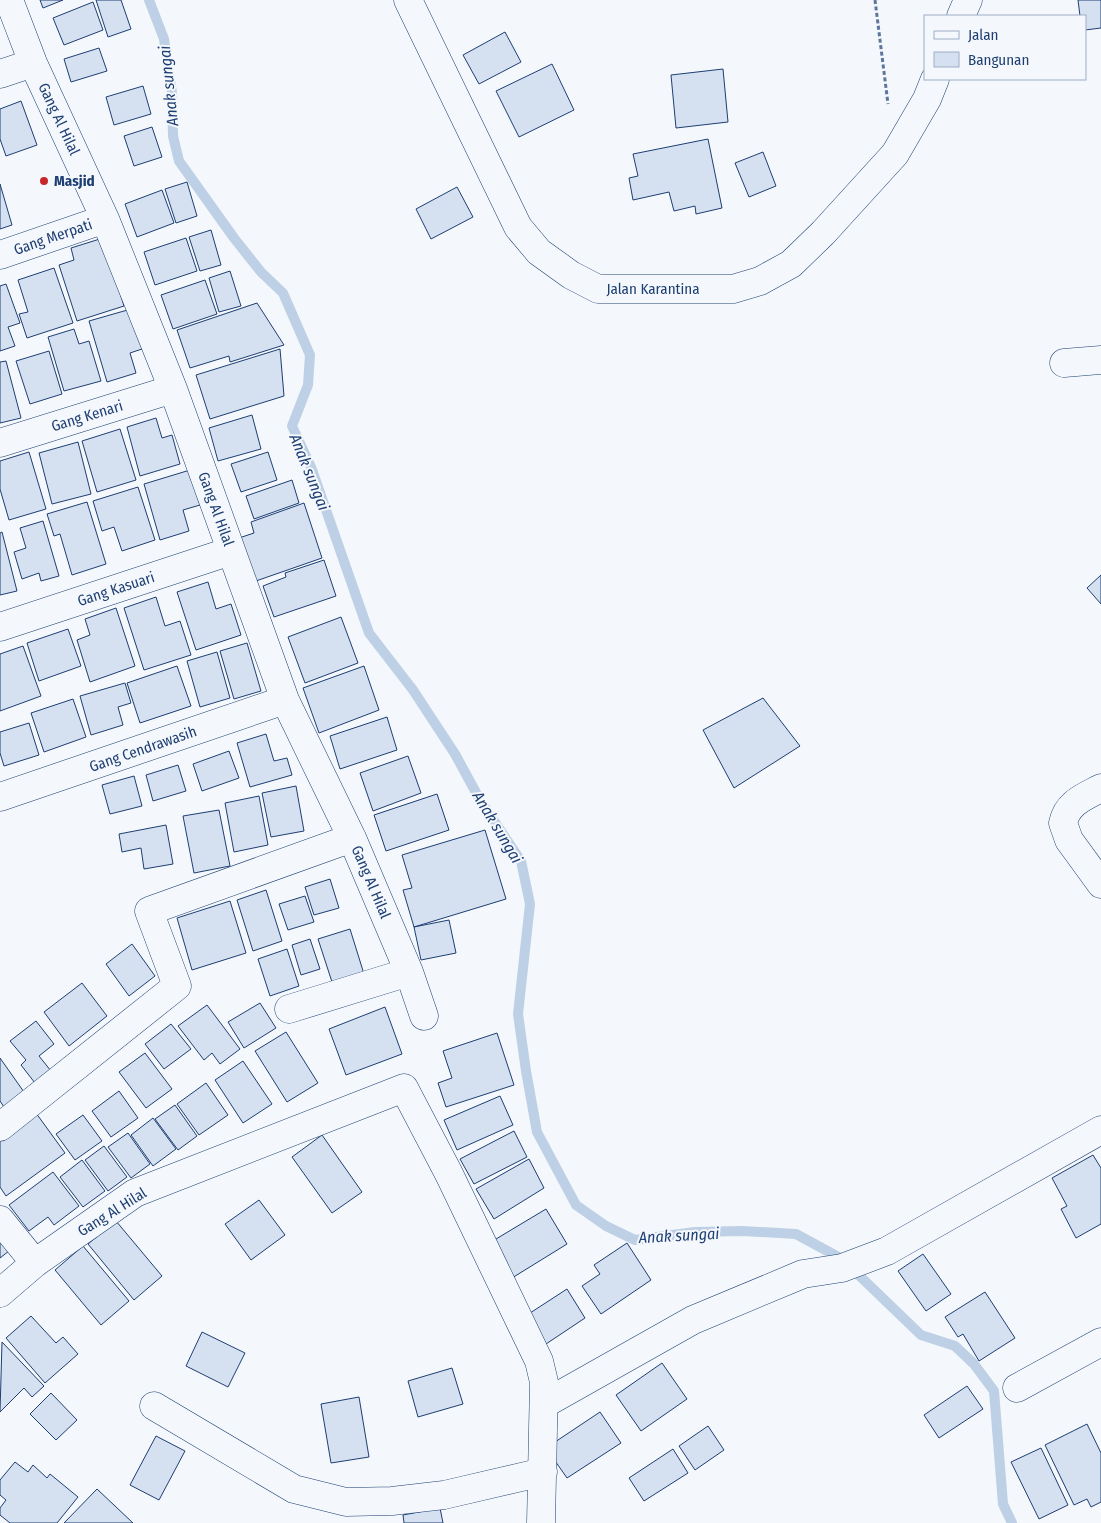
<svg xmlns="http://www.w3.org/2000/svg" width="1101" height="1523" font-family="'Fira Sans Condensed',sans-serif">
<style>
.lines{fill:none;stroke-linecap:round;stroke-linejoin:round}
.stream{stroke:#bed0e5;stroke-width:10}
.building{fill:#d5e0f0;stroke:#1d3f73}
.minor-casing{stroke:#1d3f73;stroke-width:29}
.path{stroke:#5e769c;stroke-width:3;stroke-dasharray:4 2.5;stroke-linecap:butt}
.minor{stroke:#f4f7fb;stroke-width:28}
.poi-dot{fill:#c62828;stroke:#f4f7fb;stroke-width:2}
.labels{text-anchor:middle;stroke-width:4;stroke-linejoin:round;paint-order:stroke}
.street-label{font-size:15px;fill:#1d3f73;stroke:#f4f7fb}
.poi-label{font-size:15px;font-weight:bold;fill:#1d3f73;stroke:#f4f7fb;text-anchor:start}
.water-label{font-size:16px;font-style:italic;fill:#1d3f73;stroke:#f4f7fb}
</style>
<rect width="100%" height="100%" fill="#f4f7fb"/>
<g class="lines">
<path class="stream" d="M 149,0 L 164,39 L 172,93 L 173,136 L 179,161 L 234,238 L 261,272 L 283,293 L 310,355 L 308,385 L 292,426 L 311,467 L 369,633 L 413,690 L 455,754 L 480,800 L 521,861 L 530,904 L 518,1014 L 526,1071 L 537,1132 L 576,1205 L 606,1226 L 635,1240 L 695,1232 L 742,1231 L 796,1234 L 842,1259 L 921,1335 L 955,1346 L 974,1364 L 994,1391 L 1003,1504 L 1012,1523"/>
</g>
<path class="building" d="M 40,0 L 63,0 L 43,8 Z
M 96,0 L 121,0 L 131,29 L 108,37 Z
M 1078,0 L 1101,0 L 1101,28 L 1085,30 L 1085,16 L 1080,16 Z
M 93,2 L 103,30 L 64,45 L 53,18 Z
M 505,32 L 521,62 L 479,84 L 463,55 Z
M 99,48 L 107,71 L 71,82 L 64,59 Z
M 552,64 L 574,110 L 519,137 L 496,91 Z
M 723,69 L 728,122 L 676,128 L 671,75 Z
M 143,86 L 151,114 L 114,125 L 106,97 Z
M 21,101 L 37,145 L 6,156 L 0,139 L 0,109 Z
M 152,127 L 162,157 L 134,166 L 124,136 Z
M 708,139 L 722,208 L 696,214 L 695,206 L 674,211 L 669,192 L 633,200 L 629,178 L 638,176 L 633,154 Z
M 763,152 L 776,186 L 749,197 L 735,163 Z
M 187,182 L 197,216 L 176,223 L 165,189 Z
M 0,184 L 12,225 L 0,229 Z
M 457,187 L 473,217 L 431,239 L 416,209 Z
M 162,190 L 174,223 L 137,237 L 125,204 Z
M 211,230 L 221,265 L 200,271 L 189,237 Z
M 103,238 L 124,306 L 77,321 L 59,265 L 74,260 L 71,248 Z
M 186,238 L 197,271 L 155,285 L 144,252 Z
M 54,268 L 73,323 L 27,338 L 19,314 L 28,312 L 18,280 Z
M 230,271 L 241,306 L 219,312 L 209,278 Z
M 205,280 L 217,314 L 173,329 L 161,295 Z
M 6,284 L 20,323 L 8,327 L 15,346 L 0,351 L 0,286 Z
M 257,303 L 284,345 L 230,362 L 229,356 L 190,368 L 177,330 Z
M 131,309 L 142,349 L 130,353 L 136,373 L 107,382 L 89,321 Z
M 74,329 L 79,344 L 89,341 L 101,381 L 64,391 L 48,337 Z
M 280,349 L 284,396 L 210,419 L 196,375 Z
M 49,351 L 62,394 L 30,404 L 16,361 Z
M 6,361 L 21,418 L 0,423 L 0,362 Z
M 252,415 L 261,449 L 218,461 L 209,428 Z
M 156,418 L 162,438 L 172,435 L 180,464 L 140,476 L 127,427 Z
M 120,429 L 136,480 L 97,492 L 82,441 Z
M 78,442 L 91,494 L 52,504 L 39,453 Z
M 29,452 L 46,509 L 9,520 L 0,489 L 0,461 Z
M 268,452 L 277,480 L 241,492 L 231,464 Z
M 190,470 L 200,505 L 183,510 L 189,531 L 160,540 L 144,484 Z
M 292,480 L 299,503 L 254,519 L 246,496 Z
M 138,487 L 155,540 L 122,551 L 114,527 L 102,531 L 93,501 Z
M 87,502 L 106,564 L 72,575 L 60,534 L 54,536 L 47,514 Z
M 304,503 L 322,558 L 253,582 L 239,538 L 254,533 L 251,522 Z
M 43,521 L 59,576 L 41,581 L 39,573 L 22,579 L 14,552 L 26,548 L 20,528 Z
M 2,532 L 17,591 L 0,595 L 0,533 Z
M 324,560 L 336,596 L 274,617 L 263,586 L 286,577 L 285,573 Z
M 1101,575 L 1101,604 L 1087,588 Z
M 208,582 L 216,609 L 231,604 L 241,635 L 196,650 L 177,592 Z
M 156,597 L 165,626 L 180,621 L 191,655 L 144,670 L 124,608 Z
M 116,608 L 135,666 L 90,682 L 77,640 L 90,635 L 85,619 Z
M 341,617 L 358,663 L 305,683 L 288,637 Z
M 68,629 L 81,666 L 39,681 L 27,643 Z
M 247,643 L 261,691 L 234,699 L 220,651 Z
M 23,646 L 41,696 L 0,711 L 0,654 Z
M 217,652 L 230,698 L 200,707 L 187,661 Z
M 177,666 L 191,706 L 140,723 L 127,683 Z
M 364,666 L 379,710 L 319,733 L 303,688 Z
M 125,683 L 131,703 L 118,707 L 123,725 L 91,735 L 80,696 Z
M 763,698 L 800,746 L 734,788 L 703,730 Z
M 73,699 L 86,737 L 44,752 L 31,713 Z
M 387,717 L 397,750 L 340,769 L 330,736 Z
M 29,723 L 39,755 L 4,766 L 0,753 L 0,732 Z
M 266,734 L 274,761 L 287,758 L 292,775 L 250,787 L 237,743 Z
M 229,751 L 239,778 L 202,791 L 193,764 Z
M 408,756 L 421,793 L 373,811 L 360,773 Z
M 178,765 L 186,791 L 153,801 L 146,775 Z
M 134,776 L 142,806 L 110,814 L 102,785 Z
M 296,786 L 304,831 L 271,837 L 262,793 Z
M 437,794 L 449,830 L 386,851 L 374,815 Z
M 259,796 L 268,845 L 234,852 L 225,803 Z
M 219,810 L 230,866 L 194,873 L 183,816 Z
M 166,825 L 173,864 L 144,869 L 141,848 L 122,852 L 119,834 Z
M 485,830 L 506,899 L 414,927 L 403,890 L 412,888 L 402,855 Z
M 330,879 L 339,908 L 314,915 L 305,887 Z
M 266,890 L 282,941 L 253,951 L 237,900 Z
M 305,896 L 314,922 L 288,930 L 279,904 Z
M 230,901 L 246,953 L 192,970 L 177,918 Z
M 449,920 L 456,953 L 421,960 L 414,927 Z
M 350,929 L 364,974 L 333,985 L 318,939 Z
M 310,939 L 320,969 L 301,975 L 292,945 Z
M 132,944 L 155,976 L 129,996 L 106,964 Z
M 287,949 L 299,986 L 270,996 L 258,959 Z
M 82,983 L 107,1016 L 69,1046 L 44,1012 Z
M 260,1003 L 276,1028 L 244,1048 L 228,1022 Z
M 207,1005 L 240,1049 L 220,1064 L 212,1053 L 204,1060 L 178,1026 Z
M 385,1007 L 402,1054 L 346,1075 L 329,1029 Z
M 36,1021 L 54,1044 L 39,1056 L 51,1071 L 35,1083 L 21,1065 L 26,1060 L 10,1041 Z
M 171,1024 L 191,1049 L 164,1069 L 145,1044 Z
M 286,1032 L 318,1083 L 287,1102 L 255,1051 Z
M 497,1033 L 514,1085 L 446,1107 L 438,1083 L 452,1078 L 443,1051 Z
M 145,1053 L 172,1089 L 146,1108 L 119,1072 Z
M 0,1058 L 24,1092 L 4,1107 L 0,1101 Z
M 243,1061 L 272,1104 L 243,1123 L 215,1080 Z
M 206,1083 L 228,1115 L 199,1135 L 177,1104 Z
M 119,1091 L 138,1118 L 111,1137 L 92,1111 Z
M 500,1096 L 513,1125 L 457,1150 L 444,1120 Z
M 175,1105 L 197,1136 L 178,1150 L 155,1119 Z
M 36,1113 L 65,1153 L 6,1196 L 0,1187 L 0,1140 Z
M 83,1115 L 102,1141 L 75,1160 L 56,1134 Z
M 153,1118 L 176,1149 L 153,1166 L 131,1135 Z
M 514,1131 L 527,1157 L 474,1184 L 460,1159 Z
M 128,1133 L 150,1164 L 131,1178 L 108,1147 Z
M 322,1135 L 362,1192 L 332,1213 L 292,1157 Z
M 104,1146 L 127,1177 L 108,1191 L 85,1160 Z
M 1093,1155 L 1101,1168 L 1101,1224 L 1076,1238 L 1061,1209 L 1067,1206 L 1052,1178 Z
M 529,1159 L 544,1188 L 494,1219 L 476,1189 Z
M 82,1160 L 105,1191 L 83,1207 L 60,1177 Z
M 53,1172 L 79,1206 L 54,1225 L 48,1217 L 29,1231 L 9,1205 Z
M 259,1200 L 285,1235 L 251,1260 L 225,1224 Z
M 546,1209 L 567,1244 L 512,1278 L 491,1242 Z
M 116,1221 L 162,1276 L 134,1300 L 88,1244 Z
M 0,1240 L 9,1251 L 0,1258 Z
M 627,1243 L 651,1280 L 601,1314 L 582,1286 L 600,1274 L 594,1265 Z
M 83,1246 L 129,1301 L 101,1325 L 55,1270 Z
M 923,1254 L 951,1294 L 926,1311 L 898,1271 Z
M 567,1289 L 585,1318 L 546,1344 L 527,1315 Z
M 985,1292 L 1015,1338 L 979,1361 L 963,1334 L 958,1337 L 945,1317 Z
M 31,1316 L 56,1343 L 63,1337 L 78,1354 L 45,1383 L 6,1338 Z
M 202,1332 L 245,1353 L 228,1387 L 186,1366 Z
M 2,1342 L 44,1386 L 32,1397 L 24,1388 L 0,1412 Z
M 662,1363 L 687,1399 L 641,1431 L 616,1395 Z
M 452,1368 L 463,1404 L 418,1417 L 408,1381 Z
M 967,1386 L 983,1409 L 939,1438 L 924,1415 Z
M 51,1393 L 77,1420 L 56,1440 L 30,1414 Z
M 359,1397 L 369,1457 L 331,1463 L 321,1404 Z
M 600,1412 L 621,1443 L 567,1478 L 546,1448 Z
M 1087,1424 L 1101,1453 L 1101,1502 L 1091,1507 L 1087,1499 L 1074,1505 L 1045,1445 Z
M 708,1426 L 724,1450 L 695,1470 L 679,1446 Z
M 156,1436 L 185,1451 L 159,1500 L 130,1485 Z
M 1041,1448 L 1068,1505 L 1039,1519 L 1011,1462 Z
M 673,1449 L 688,1473 L 644,1501 L 629,1478 Z
M 15,1462 L 28,1472 L 33,1465 L 47,1478 L 50,1474 L 78,1497 L 57,1523 L 10,1523 L 0,1515 L 0,1508 L 6,1500 L 0,1495 L 0,1480 Z
M 97,1489 L 133,1523 L 64,1523 Z
M 440,1508 L 443,1523 L 404,1523 L 403,1515 Z"/>
<g class="lines">
<defs>
<path id="minor" d="M 9,0 L 33,63 L 105,219 L 173,389 L 285,700 L 352,838 L 409,972 L 424,1016
M 408,0 L 518,227 L 539,252 L 571,275 L 598,289 L 733,289 L 760,281 L 791,264 L 823,233 L 895,154 L 927,99 L 935,79
M 961,16 L 968,0
M 0,74 L 33,63
M 0,255 L 105,219
M 1064,363 L 1101,360
M 0,443 L 173,389
M 0,627 L 231,551
M 1101,788 C 1084,797 1067,803 1063,823 L 1069,840 L 1101,884
M 0,797 L 285,700
M 289,1009 L 409,972
M 0,1127 L 177,986 L 149,911 L 352,838
M 0,1220 L 35,1263
M 0,1293 L 35,1263 L 135,1193 L 404,1088 L 449,1174 L 539,1361 L 544,1382 L 541,1523
M 1017,1388 L 1101,1342
M 544,1404 L 693,1320 L 803,1274 L 842,1268 L 887,1251 L 1101,1130
M 154,1406 L 294,1489 L 346,1502 L 392,1501 L 444,1495 L 543,1472"/>
</defs>
<use href="#minor" class="minor-casing"/>
<path class="path" d="M 875,0 L 888,104"/>
<use href="#minor" class="minor"/>
</g>
<circle class="poi-dot" cx="44" cy="181" r="5"/>
<g class="labels">
<g class="street-label">
<text transform="translate(59 119) rotate(65)" y="5">Gang Al Hilal</text>
<text transform="translate(53 237) rotate(-19)" y="5">Gang Merpati</text>
<text x="653" y="294">Jalan Karantina</text>
<text transform="translate(87 416) rotate(-17)" y="5">Gang Kenari</text>
<text transform="translate(216 509) rotate(70)" y="5">Gang Al Hilal</text>
<text transform="translate(116 589) rotate(-18)" y="5">Gang Kasuari</text>
<text transform="translate(143 749) rotate(-19)" y="5">Gang Cendrawasih</text>
<text transform="translate(371 882) rotate(67)" y="5">Gang Al Hilal</text>
<text transform="translate(112 1212) rotate(-32)" y="5">Gang Al Hilal</text>
</g>
<g class="poi-label">
<text x="54" y="186">Masjid</text>
</g>
<g class="water-label">
<text transform="translate(168 86) rotate(-96)" y="6">Anak sungai</text>
<text transform="translate(310 472) rotate(68)" y="6">Anak sungai</text>
<text transform="translate(498 827) rotate(59)" y="6">Anak sungai</text>
<text transform="translate(679 1235) rotate(-3)" y="6">Anak sungai</text>
</g>
</g>
<rect x="924" y="15" width="162" height="65" fill="#f4f7fb" stroke="#9eadc5"/>
<rect x="934" y="31" width="25" height="8" fill="#f4f7fb" stroke="#9eadc5"/>
<text x="968" y="40" font-size="15" fill="#1d3f73">Jalan</text>
<rect x="934" y="52" width="25" height="15" fill="#d5e0f0" stroke="#9eadc5"/>
<text x="968" y="65" font-size="15" fill="#1d3f73">Bangunan</text>
</svg>
